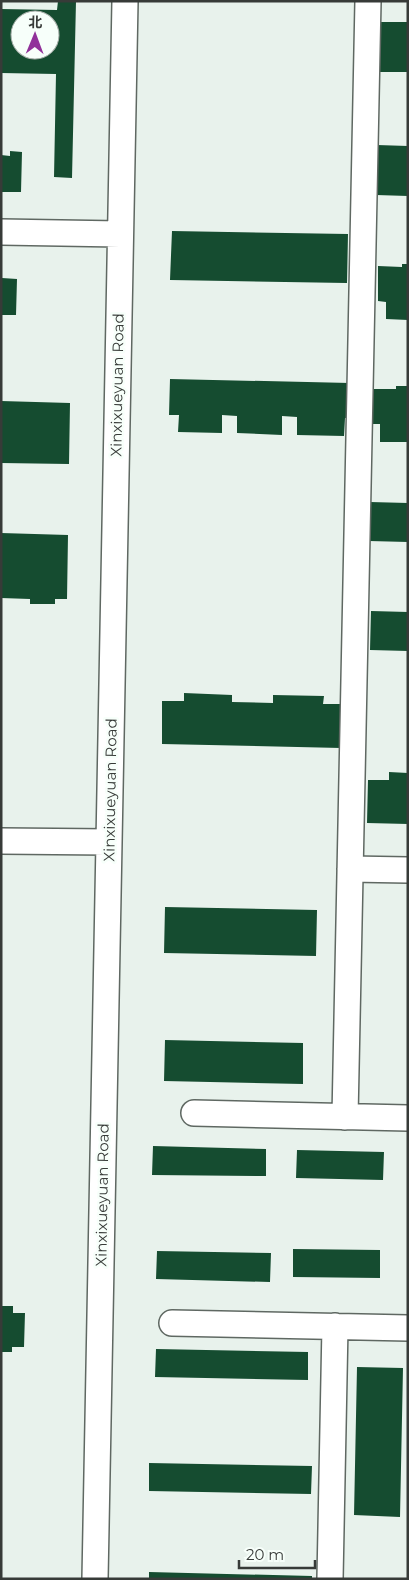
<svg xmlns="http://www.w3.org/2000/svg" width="409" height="1580" font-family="Montserrat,'Noto Sans SC',sans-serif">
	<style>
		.building { fill: #154c30; fill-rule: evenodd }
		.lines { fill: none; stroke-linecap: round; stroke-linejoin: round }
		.minor-casing { stroke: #5f6862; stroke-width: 28 }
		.minor { stroke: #fff; stroke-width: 25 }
		.labels { text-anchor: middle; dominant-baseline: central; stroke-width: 5; stroke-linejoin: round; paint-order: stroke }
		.street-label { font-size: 15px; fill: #373b38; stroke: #f7fffa }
	</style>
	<rect width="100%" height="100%" fill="#e8f2ec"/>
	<path class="building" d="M58,1H76L72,178L54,177L56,74L1,73V9L57,10ZM20,20H50V50H20Z
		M379,22H408V72H378Z
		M377,145L408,146V196L376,195Z
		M10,151L22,152L21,192H1V155L10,156Z
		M172,231L348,234L347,283L170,280Z
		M402,264H408V320L386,319V302L378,301V266L402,267Z
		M2,278L17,279L16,315H1Z
		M170,379L350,383L349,418H345L344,436L297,435V417L282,416V435L237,433V416L222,415V433L178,432L179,415H169Z
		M396,386H408V442H380V424H372V389H396Z
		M1,401L70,403L69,464L1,463Z
		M370,502L408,503V542L369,541Z
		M1,533L68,535L67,599H55V604H30V599L1,598Z
		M371,611L408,612V651L370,650Z
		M184,693L232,695V702L273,703V695L324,696L323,704H342L341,748L162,744V701H184Z
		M389,772L408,773V824L367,823L368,780H389Z
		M165,907L317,910L316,956L164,953Z
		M165,1040L303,1043V1084L164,1081Z
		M153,1146L266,1149V1176L152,1175Z
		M297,1150L384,1152L383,1180L296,1178Z
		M293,1249L380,1250V1278L293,1277Z
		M157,1251L271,1253L270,1282L156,1279Z
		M1,1306H13V1313H25L24,1347H12V1352H1Z
		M156,1349L308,1352V1380L155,1377Z
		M357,1367L403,1368L400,1517L354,1515Z
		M149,1463L312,1466L311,1494L149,1491Z
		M149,1572L312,1576V1579H149Z"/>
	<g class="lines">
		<g class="minor-casing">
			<path id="minor" d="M1,232L120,234
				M1,841L109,842
				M350,869L408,870
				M194,1113L408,1118
				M345,1117L368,1
				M172,1323L408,1328
				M95,1579L125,1
				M330,1579L335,1326"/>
		</g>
		<use href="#minor" class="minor"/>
	</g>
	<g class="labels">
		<g class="street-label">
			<text transform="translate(117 385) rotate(-89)">Xinxixueyuan Road</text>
			<text transform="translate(110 790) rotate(-89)">Xinxixueyuan Road</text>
			<text transform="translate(102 1195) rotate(-89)">Xinxixueyuan Road</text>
		</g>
	</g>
	<rect width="409" height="1580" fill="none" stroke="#373b38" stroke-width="5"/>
	<g transform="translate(35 35) rotate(1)"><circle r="24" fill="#f7fffa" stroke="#aab1ac"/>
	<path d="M0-4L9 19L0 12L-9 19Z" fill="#91319a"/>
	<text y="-8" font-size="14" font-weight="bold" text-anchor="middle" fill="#373b38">北</text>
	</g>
	<path d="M239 1560v8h76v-8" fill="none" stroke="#373b38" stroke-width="2.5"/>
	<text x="246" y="1560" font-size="15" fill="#373b38" stroke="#f7fffa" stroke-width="4" paint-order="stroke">20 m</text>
</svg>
